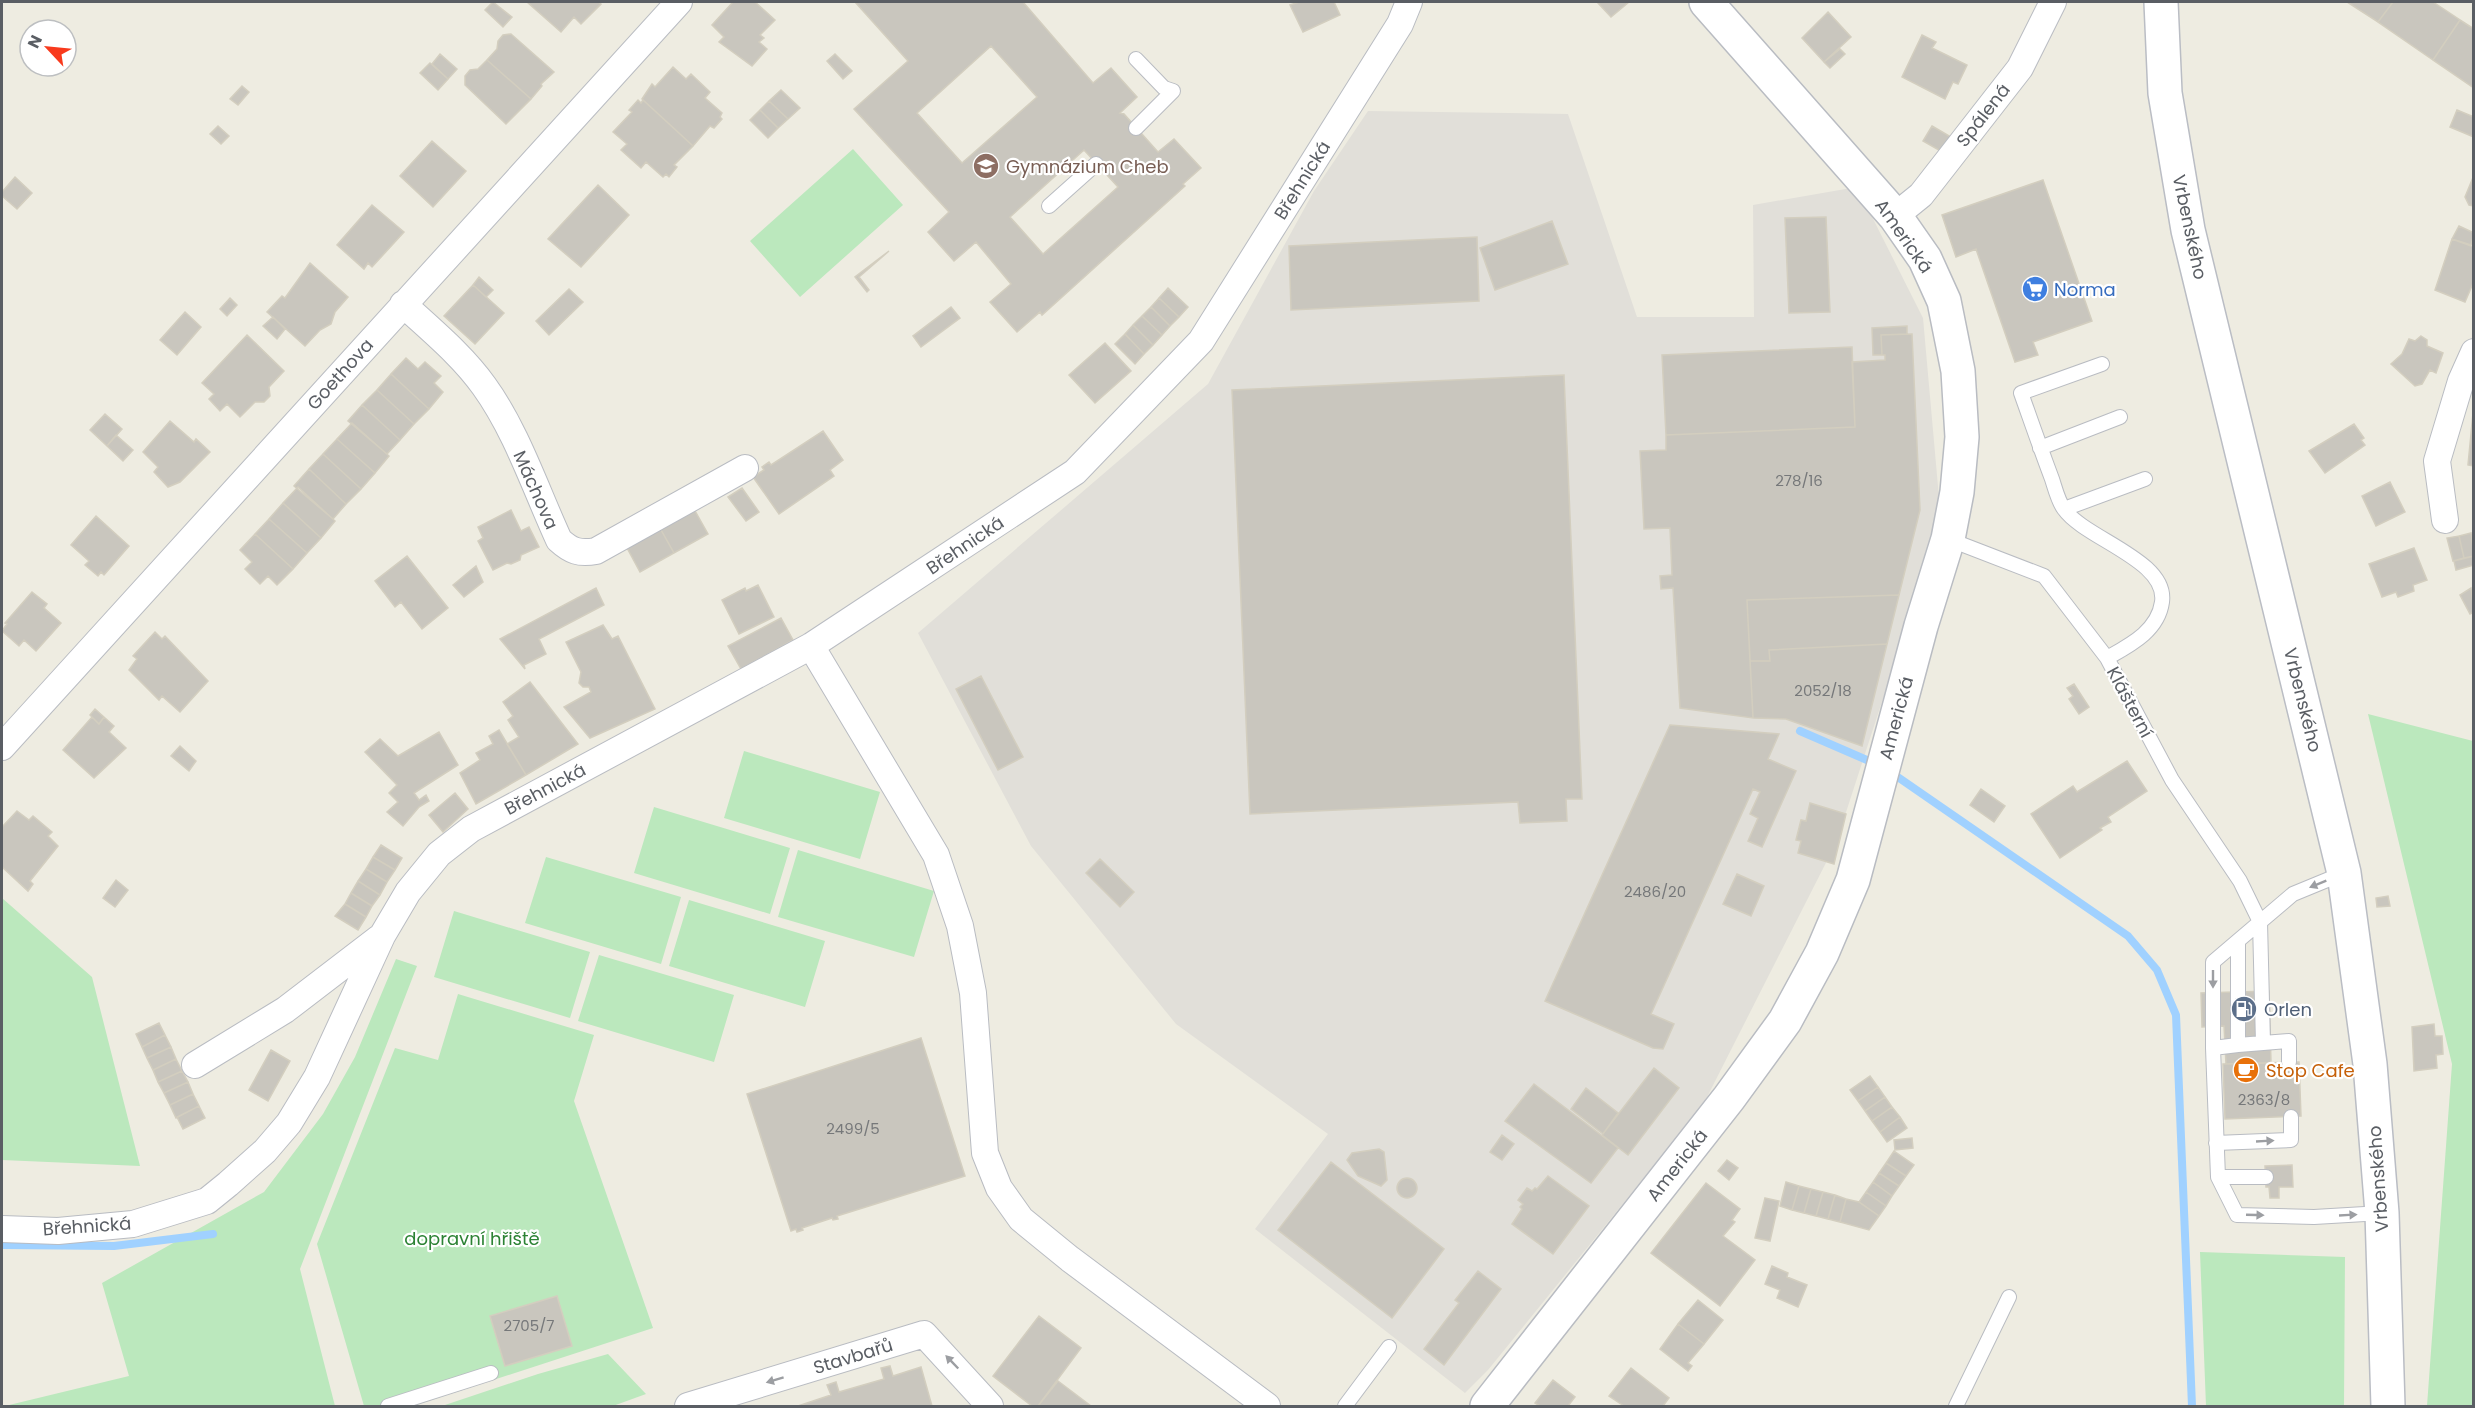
<svg xmlns="http://www.w3.org/2000/svg" width="2475" height="1408" font-family="Poppins,sans-serif">
	<style>
		.industrial { fill: #e1dfd9 }
		.green { fill: #bbe8bd }
		.lines { fill: none; stroke-linecap: round; stroke-linejoin: round }
		.stream { stroke: #a0d1ff; stroke-width: 8 }
		.building { fill: #c9c6be; stroke: #d3cebf; stroke-width: 1.5; fill-rule: evenodd }
		.service-casing { stroke: #b9bcc2; stroke-width: 16 }
		.minor-casing { stroke: #b9bcc2; stroke-width: 28 }
		.tertiary-casing { stroke: #b9bcc2; stroke-width: 36 }
		.secondary-casing { stroke: #babdc4; stroke-width: 36 }
		.service { stroke: #fff; stroke-width: 14 }
		.minor { stroke: #fff; stroke-width: 26 }
		.tertiary { stroke: #fff; stroke-width: 33 }
		.secondary { stroke: #fff; stroke-width: 33 }
		.oneway { fill: #9c9ea2 }
		.labels { text-anchor: middle; dominant-baseline: central; stroke-width: 4.5; stroke-linejoin: round; paint-order: stroke }
		.number-label { font-size: 15px; fill: #76787a }
		.street-label { font-size: 18px; fill: #5a5e64; stroke: #fff }
		.education-label { font-size: 18px; fill: #785e54; stroke: #fff; text-anchor: start }
		.shop-label { font-size: 18px; fill: #366cbe; stroke: #fff; text-anchor: start }
		.service-label { font-size: 18px; fill: #4e5e75; stroke: #fff; text-anchor: start }
		.food-label { font-size: 18px; fill: #c56008; stroke: #fff; text-anchor: start }
		.park-label { font-size: 18px; fill: #2c8234; stroke: #fff }
	</style>
	<rect width="100%" height="100%" fill="#eeece1"/>
	<path class="industrial" d="M1368,111L1568,114L1637,317H1754L1753,205L1857,187L1923,318L1941,520L1836,843L1703,1105L1488,1370L1465,1393L1255,1229L1328,1134L1176,1024L1031,846L918,633L1208,384L1314,191Z"/>
	<path class="green" d="M853,149L903,205L800,297L750,241Z
		M2368,714L2473,741V1406H2427L2452,1064Z
		M744,751L880,792L860,859L724,818Z
		M654,807L790,848L770,914L634,873Z
		M798,850L934,891L914,957L778,917Z
		M546,857L681,897L661,964L525,923Z
		M2,898L92,977L140,1166L2,1160Z
		M689,900L825,941L805,1007L669,966Z
		M454,911L590,952L570,1018L434,977Z
		M599,955L734,995L714,1062L578,1021Z
		M396,959L417,966L300,1269L335,1406H5L129,1376L102,1283L264,1192L323,1114L355,1057Z
		M458,994L594,1035L574,1101L653,1328L413,1406H364L317,1244L395,1048L438,1060Z
		M2200,1252L2345,1257L2344,1406H2206Z
		M608,1354L646,1394L613,1406H442L538,1374Z"/>
	<g class="lines">
		<path class="stream" d="M1800,731L1876,764
			M1889,771L2128,936L2157,970L2176,1015L2192,1406
			M2,1245L114,1246L213,1234"/>
	</g>
	<path class="building" d="M493,2L512,17L503,27L485,10Z
		M527,2H598L601,4L581,24L574,17L561,32Z
		M733,2H755L775,20L760,35L764,38L759,42L767,49L752,66L719,42L724,37L712,25Z
		M855,2H1023L1093,83L1111,68L1137,97L1120,113L1124,114L1158,152L1174,139L1201,168L1183,184L1185,186L1042,315L1040,312L1017,332L990,302L1011,284L976,242L954,261L928,232L949,212L854,109L908,61ZM991,46L1037,97L962,163L917,113ZM1084,150L1118,187L1043,254L1010,217Z
		M1299,2H1334L1340,15L1303,32L1290,5Z
		M1597,2H1629L1611,17Z
		M2347,2H2393L2378,22Z
		M2393,2H2433L2460,20L2433,60L2378,22Z
		M1828,12L1851,37L1824,62L1802,38Z
		M2460,20L2474,29V88L2433,60Z
		M511,34L554,72L541,84L542,86L531,99L487,60L497,49L498,41L503,35Z
		M1922,35L1936,42L1932,48L1967,65L1958,84L1953,82L1945,99L1902,77Z
		M1840,49L1845,54L1830,68L1824,62Z
		M440,54L457,69L448,79L432,64Z
		M835,54L852,71L843,79L827,61Z
		M487,60L531,99L506,124L465,85V76L470,70L478,69Z
		M430,63L448,79L438,90L420,73Z
		M673,67L686,79L691,74L710,92L705,98L722,113L720,117L722,119L714,128L710,126L693,146L642,99L652,84L655,87Z
		M242,86L249,92L238,105L230,99Z
		M781,90L800,108L788,119L769,101Z
		M638,100L641,103L643,100L693,146L674,165L677,167L669,177L666,174L663,177L646,162L641,168L621,150L627,144L613,132L632,112L629,110Z
		M769,101L788,119L778,128L760,110Z
		M760,110L778,128L768,138L750,120Z
		M2457,110L2474,117V137L2450,127Z
		M218,126L229,136L221,144L210,134Z
		M1932,126L1951,137L1944,153L1923,141Z
		M432,141L466,171L433,207L400,176Z
		M2474,175V206L2469,205L2465,197Z
		M15,177L32,193L17,209L2,196V192Z
		M2043,180L2092,321L2033,342L2038,355L2015,362L1976,249L1956,257L1942,215Z
		M598,185L629,215L581,267L548,239Z
		M372,205L404,232L372,267L368,263L364,269L337,245Z
		M1826,217L1830,312L1789,313L1785,218Z
		M1552,221L1568,264L1495,290L1480,248Z
		M2459,226L2474,233L2471,245L2452,239Z
		M1477,237L1479,301L1291,310L1289,246Z
		M2452,239L2474,247V281L2465,302L2435,290Z
		M889,251L859,277L869,290L867,292L855,277Z
		M310,263L348,297L335,312L331,324L320,330L305,346L267,312L282,296L285,298Z
		M479,277L493,290L486,297L473,285Z
		M473,285L504,313L475,344L444,316Z
		M1168,288L1188,307L1179,317L1159,298Z
		M569,289L583,302L549,335L536,321Z
		M230,298L237,305L227,316L220,309Z
		M1159,298L1179,317L1170,326L1151,307Z
		M951,307L960,318L921,347L913,336Z
		M1151,307L1170,326L1162,335L1142,316Z
		M185,312L201,327L177,355L160,340Z
		M1142,316L1162,335L1153,345L1133,325Z
		M273,317L285,329L277,339L263,326Z
		M1133,325L1153,345L1144,354L1125,334Z
		M1907,326V334L1881,335L1882,355H1873L1872,328Z
		M1125,334L1144,354L1135,364L1115,344Z
		M1912,334L1920,510L1899,595L1747,600L1753,718L1680,708L1673,588L1661,589L1660,576L1672,575L1670,528L1644,529L1640,451L1666,450V435L1855,427L1852,362L1885,360V355H1882L1881,335Z
		M247,335L284,371L269,387L270,396L264,402H255L240,417L227,404L220,411L209,399L214,394L202,383Z
		M2421,336L2427,340V346L2443,353L2436,373L2430,370L2422,384L2415,386L2391,364L2402,354L2409,339L2415,341Z
		M1105,343L1131,371L1095,403L1069,375Z
		M1852,347L1855,427L1666,435L1662,355Z
		M406,358L418,369L425,362L441,376L434,383L443,392L429,409L391,374Z
		M391,374L429,409L414,424L377,390Z
		M1564,375L1582,799H1566L1567,821L1520,823L1518,802L1250,814L1232,390Z
		M377,390L414,424L400,440L362,405Z
		M362,405L400,440L387,454L348,421Z
		M2473,413H2474V466L2468,465Z
		M105,414L122,429L107,446L90,430Z
		M170,421L194,442L196,439L210,452L180,482L168,487L154,472L158,467L143,452Z
		M352,423L389,456L375,473L337,439Z
		M2354,424L2364,438L2361,440L2365,445L2325,473L2309,451Z
		M823,431L843,460L830,470L834,476L779,514L753,477L764,470L762,467L769,462L771,465Z
		M116,435L133,450L123,461L107,446Z
		M337,439L375,473L361,489L323,454Z
		M323,454L361,489L346,504L309,469Z
		M309,469L346,504L333,519L294,486Z
		M2390,482L2405,512L2376,526L2362,496Z
		M298,487L335,521L321,538L283,503Z
		M742,488L759,512L746,521L728,497Z
		M283,503L321,538L307,553L269,519Z
		M694,509L708,534L674,553L660,528Z
		M511,510L521,531L529,527L539,547L521,555L520,560L511,564L507,563L493,570L478,541L483,538L478,527Z
		M96,516L129,546L104,575L101,572L98,576L85,565L89,561L71,545Z
		M269,519L307,553L293,569L255,534Z
		M660,528L674,553L640,572L626,546Z
		M2471,533L2474,556L2464,558L2459,536Z
		M255,534L293,569L277,585L268,576L260,584L245,569L252,562L240,550Z
		M2459,536L2464,558L2453,561L2447,538Z
		M2414,548L2427,580L2413,585L2414,591L2398,597L2396,592L2382,597L2369,564Z
		M407,556L448,608L422,629L401,602L395,607L375,581Z
		M2474,556V565L2456,570L2454,561Z
		M476,566L483,582L464,597L453,585Z
		M758,585L774,617L739,634L722,600L745,588L746,591Z
		M596,588L604,605L539,639L546,654L524,665L525,669L500,639Z
		M2471,588L2474,612L2470,614L2460,595Z
		M32,592L47,604L44,608L61,623L36,651L24,640L19,646L2,631L7,624L5,623Z
		M1899,595L1887,644L1769,650L1770,661H1750L1747,600Z
		M781,618L793,640L741,669L728,646Z
		M603,625L612,639L618,636L655,709L590,738L564,707L591,692L589,687H583L579,683L581,672L566,642Z
		M155,632L162,639L165,636L208,681L180,712L162,696L159,700L129,670L137,659L133,656Z
		M1887,644L1862,746L1786,719L1753,718L1750,661H1770L1769,650Z
		M981,676L1023,757L998,770L956,689Z
		M530,682L578,744L526,775L507,744L519,737L508,720L513,716L503,702Z
		M2074,684L2089,707L2079,714L2069,699L2073,696L2067,688Z
		M95,709L104,717L99,724L90,715Z
		M92,717L99,724L104,717L114,726L109,732L126,748L94,778L63,750Z
		M1670,725L1779,734L1768,759L1796,771L1762,847L1748,841L1758,818L1750,814L1760,792L1753,789L1651,1014L1674,1024L1663,1049L1653,1048L1545,1001Z
		M499,730L526,775L476,804L460,773L480,760L476,753L493,744L489,736Z
		M439,732L458,765L414,793L419,800L426,795L429,801L419,807L403,826L387,812L398,802L389,793L397,785L365,752L380,739L398,756Z
		M180,746L196,761L189,771L171,756Z
		M2127,761L2147,791L2108,817L2111,822L2100,828L2102,830L2060,858L2031,814L2073,786L2077,792Z
		M1981,789L2005,806L1994,822L1970,805Z
		M455,793L468,809L443,832L429,815Z
		M1810,803L1846,814L1834,864L1798,853L1801,841L1796,840L1801,820L1806,821Z
		M17,811L29,820L33,816L52,832L48,836L58,846L30,881L33,884L28,891L2,867V827Z
		M381,845L402,858L395,870L373,857Z
		M373,857L395,870L387,882L366,869Z
		M1100,859L1134,892L1120,907L1086,873Z
		M366,869L387,882L380,895L358,881Z
		M1737,874L1764,886L1751,916L1723,904Z
		M116,880L128,890L115,907L103,898Z
		M358,881L380,895L372,906L351,893Z
		M351,893L372,906L366,917L345,904Z
		M2388,896L2390,906L2377,907L2376,898Z
		M345,904L366,917L358,930L335,916Z
		M2269,991L2271,1063L2226,1064L2224,1026L2202,1027L2201,993Z
		M159,1023L165,1035L142,1047L136,1034Z
		M2434,1024L2435,1036H2442L2443,1054L2436,1055L2437,1068L2414,1071L2412,1027Z
		M165,1035L171,1047L147,1058L142,1047Z
		M921,1038L965,1176L837,1216L838,1219L833,1220L832,1218L802,1228L803,1230L797,1232L796,1229L791,1231L747,1094Z
		M171,1047L176,1059L153,1070L147,1058Z
		M271,1050L290,1061L268,1101L249,1090Z
		M176,1059L182,1071L158,1082L153,1070Z
		M2299,1062L2301,1116L2225,1119L2223,1064Z
		M1654,1068L1679,1088L1628,1155L1602,1135Z
		M182,1071L188,1082L164,1093L158,1082Z
		M1870,1076L1878,1087L1858,1101L1850,1090Z
		M188,1082L193,1094L170,1105L164,1093Z
		M1534,1084L1618,1148L1591,1183L1505,1121Z
		M1878,1087L1885,1097L1865,1111L1858,1101Z
		M1586,1088L1618,1113L1603,1134L1571,1109Z
		M193,1094L199,1106L176,1118L170,1105Z
		M1885,1097L1892,1107L1872,1121L1865,1111Z
		M199,1106L205,1118L183,1129L177,1117Z
		M1892,1107L1900,1117L1880,1132L1872,1121Z
		M1900,1117L1907,1128L1887,1142L1880,1132Z
		M1502,1135L1514,1144L1502,1160L1490,1152Z
		M1912,1138L1913,1148L1895,1150L1894,1140Z
		M1379,1149L1384,1152L1387,1180L1381,1186L1358,1176L1347,1160L1352,1153Z
		M1894,1151L1914,1165L1906,1176L1886,1163Z
		M1727,1160L1738,1168L1729,1180L1718,1171Z
		M1331,1162L1444,1249L1392,1318L1278,1230Z
		M1886,1163L1906,1176L1899,1186L1879,1173Z
		M2292,1165L2293,1187H2279V1198H2270L2269,1187H2266L2265,1166Z
		M1879,1173L1899,1186L1892,1196L1873,1182Z
		M1548,1176L1589,1206L1553,1254L1512,1224L1522,1209L1520,1207L1523,1204L1518,1200L1527,1188L1532,1191L1535,1188L1537,1189Z
		M1397 1188a10 10 0 1 1 20 0a10 10 0 1 1-20 0Z
		M1786,1182L1799,1186L1792,1210L1780,1206Z
		M1873,1182L1892,1196L1886,1206L1866,1192Z
		M1706,1183L1740,1209L1732,1220L1735,1222L1723,1236L1755,1260L1720,1306L1651,1253Z
		M1799,1186L1811,1189L1804,1213L1792,1210Z
		M1811,1189L1823,1192L1816,1216L1804,1213Z
		M1823,1192L1835,1195L1828,1219L1816,1216Z
		M1866,1192L1886,1206L1879,1216L1859,1202Z
		M1835,1195L1846,1199L1840,1222L1828,1219Z
		M1765,1198L1779,1201L1770,1241L1755,1238Z
		M1846,1199L1859,1202L1879,1216L1869,1230L1840,1222Z
		M1772,1266L1788,1273L1787,1277L1807,1285L1798,1307L1777,1298L1780,1290L1765,1284Z
		M1478,1271L1501,1289L1444,1365L1424,1349L1459,1303L1455,1300Z
		M557,1296L572,1346L505,1366L490,1316Z
		M1698,1300L1723,1320L1704,1344L1678,1324Z
		M1039,1316L1081,1348L1038,1406H1032L993,1376Z
		M1678,1324L1704,1344L1688,1363L1692,1366L1688,1371L1660,1349Z
		M890,1366L893,1376L921,1367L932,1406H798L831,1395L827,1385L836,1382L839,1392L884,1379L881,1368Z
		M1631,1368L1669,1398L1663,1406H1624L1609,1396Z
		M1553,1380L1575,1397L1568,1406H1540L1535,1403Z
		M1058,1381L1091,1406H1038Z"/>
	<g class="lines">
		<g class="service-casing">
			<path id="service" d="M1136,128L1173,91L1164,88L1136,59
				M1049,206L1096,164
				M2102,364L2021,393C2031,421 2041,450 2052,479C2055,488 2058,501 2064,509C2085,539 2168,560 2162,602C2158,631 2130,645 2107,658
				M2040,448L2120,417
				M2064,509L2145,479
				M1948,539L2044,576L2107,658L2172,780L2240,881L2260,922L2263,1043L2238,1045
				M2344,873L2293,894L2213,962V1048L2218,1177L2237,1215L2314,1217L2382,1213
				M2263,1043L2289,1041V1062
				M2213,1048L2238,1045V941
				M2216,1143L2291,1140V1117
				M2218,1177H2266
				M388,1406L491,1373
				M1345,1406L1389,1347
				M1956,1406L2009,1297"/>
		</g>
		<g class="minor-casing">
			<path id="minor" d="M1895,216L1921,195L2020,68L2053,2
				M403,304C431,330 462,355 484,386C516,430 536,490 559,540C571,551 579,554 596,551L745,468
				M2445,520L2437,461L2461,381L2474,352
				M811,646L936,855L960,926L973,993L985,1153L999,1188L1021,1219L1070,1259L1267,1406
				M2,747L679,2
				M195,1065L285,1010L379,938
				M2,1229L58,1231L133,1224L207,1201L228,1184L265,1151L289,1123L317,1077L382,936L408,892L439,854L471,829L811,646L1075,472L1201,341L1400,24L1409,2
				M688,1406L924,1334L990,1406"/>
		</g>
		<g class="tertiary-casing">
			<path id="tertiary" d="M1487,1406L1729,1098L1785,1021L1822,953L1853,880L1921,626L1948,539L1957,492L1962,437L1958,371L1944,301L1925,259L1895,216L1706,2"/>
		</g>
		<g class="secondary-casing">
			<path id="secondary" d="M2161,2L2165,93L2188,230L2344,873L2370,1064L2382,1213L2388,1406"/>
		</g>
		<use href="#service" class="service"/>
		<use href="#minor" class="minor"/>
		<use href="#tertiary" class="tertiary"/>
		<use href="#secondary" class="secondary"/>
	</g>
	<defs><path id="oneway-solid" d="M-6-.8H1V-3.2L6.5 0L1 3.2V.8H-6Z" transform="scale(1.5)"/></defs>
	<g class="oneway">
		<use href="#oneway-solid" transform="translate(2318 884) rotate(158)"/>
		<use href="#oneway-solid" transform="translate(2213 979) rotate(90)"/>
		<use href="#oneway-solid" transform="translate(2265 1141) rotate(-3)"/>
		<use href="#oneway-solid" transform="translate(2255 1215) rotate(2)"/>
		<use href="#oneway-solid" transform="translate(2348 1215) rotate(-3)"/>
		<use href="#oneway-solid" transform="translate(952 1362) rotate(-134)"/>
		<use href="#oneway-solid" transform="translate(775 1380) rotate(163)"/>
	</g>
	<defs>
		<g id="school-disc" transform="scale(1.35)"><circle r="9.5" fill="#8d6e63" stroke="#fff"/><path d="M0-5L7-2L0 1L-7-2ZM-4 1L0 2.5L4 1V4Q0 6-4 4Z" fill="#fff"/></g>
		<g id="supermarket-disc" transform="scale(1.35)"><circle r="9.5" fill="#3f7fe0" stroke="#fff"/><path d="M-6-5.5h2.5l.6 2H6L4.5 2H-2.5L-4.4-4H-6ZM-1.5 3.2a1.3 1.3 0 1 0 .1 0ZM3 3.2a1.3 1.3 0 1 0 .1 0Z" fill="#fff"/></g>
		<g id="fuel-disc" transform="scale(1.35)"><circle r="9.5" fill="#5c6f8a" stroke="#fff"/><path d="M-5.5-6h7V0h2V4h1.3V-2.5L3-4.5l.8-.8L6-3V5H2.5V1h-1V6h-7ZM-4.2-4.7v3.2H.2V-4.7Z" fill="#fff"/></g>
		<g id="cafe-disc" transform="scale(1.35)"><circle r="9.5" fill="#e8710a" stroke="#fff"/><path d="M-5.5-4.5H6V0H3Q3 3.5 0 3.5H-2.5Q-5.5 3.5-5.5 0ZM3-3.2v2h1.7v-2ZM-6 4.5H4V6H-6Z" fill="#fff"/></g>
	</defs>
	<g fill-rule="evenodd">
		<use href="#school-disc" x="986" y="166"/>
		<use href="#supermarket-disc" x="2035" y="289"/>
		<use href="#fuel-disc" x="2244" y="1009"/>
		<use href="#cafe-disc" x="2246" y="1070"/>
	</g>
	<g class="labels">
		<g class="number-label">
			<text x="1799" y="480">278/16</text>
			<text x="1823" y="690">2052/18</text>
			<text x="1655" y="891">2486/20</text>
			<text x="2264" y="1099">2363/8</text>
			<text x="853" y="1128">2499/5</text>
			<text x="529" y="1325">2705/7</text>
		</g>
		<g class="street-label">
			<text transform="translate(1983 115) rotate(-52)">Spálená</text>
			<text transform="translate(1302 180) rotate(-58)">Břehnická</text>
			<text transform="translate(2190 227) rotate(78)">Vrbenského</text>
			<text transform="translate(1904 236) rotate(55)">Americká</text>
			<text transform="translate(340 374) rotate(-48)">Goethova</text>
			<text transform="translate(536 490) rotate(66)">Máchova</text>
			<text transform="translate(965 545) rotate(-34)">Břehnická</text>
			<text transform="translate(2303 700) rotate(76)">Vrbenského</text>
			<text transform="translate(2130 702) rotate(62)">Klášterní</text>
			<text transform="translate(1896 718) rotate(-75)">Americká</text>
			<text transform="translate(545 789) rotate(-28)">Břehnická</text>
			<text transform="translate(1677 1165) rotate(-52)">Americká</text>
			<text transform="translate(2378 1179) rotate(-94)">Vrbenského</text>
			<text transform="translate(87 1226) rotate(-4)">Břehnická</text>
			<text transform="translate(853 1356) rotate(-17)">Stavbařů</text>
		</g>
		<g class="education-label">
			<text x="1006" y="166">Gymnázium Cheb</text>
		</g>
		<g class="shop-label">
			<text x="2054" y="289">Norma</text>
		</g>
		<g class="service-label">
			<text x="2264" y="1009">Orlen</text>
		</g>
		<g class="food-label">
			<text x="2266" y="1070">Stop Cafe</text>
		</g>
		<g class="park-label">
			<text x="472" y="1238">dopravní hřiště</text>
		</g>
	</g>
	<rect width="2475" height="1408" fill="none" stroke="#5a5e64" stroke-width="6"/>
	<g transform="translate(48 48) rotate(296)"><circle r="28" fill="#ffffff" stroke="#bdbfc1" stroke-width="1.5"/>
	<path d="M0-4.5L10 22L0 15L-10 22Z" fill="#f83a1d"/>
	<text y="-9" font-size="16" font-weight="bold" text-anchor="middle" fill="#5a5e64">N</text>
	</g>
</svg>
